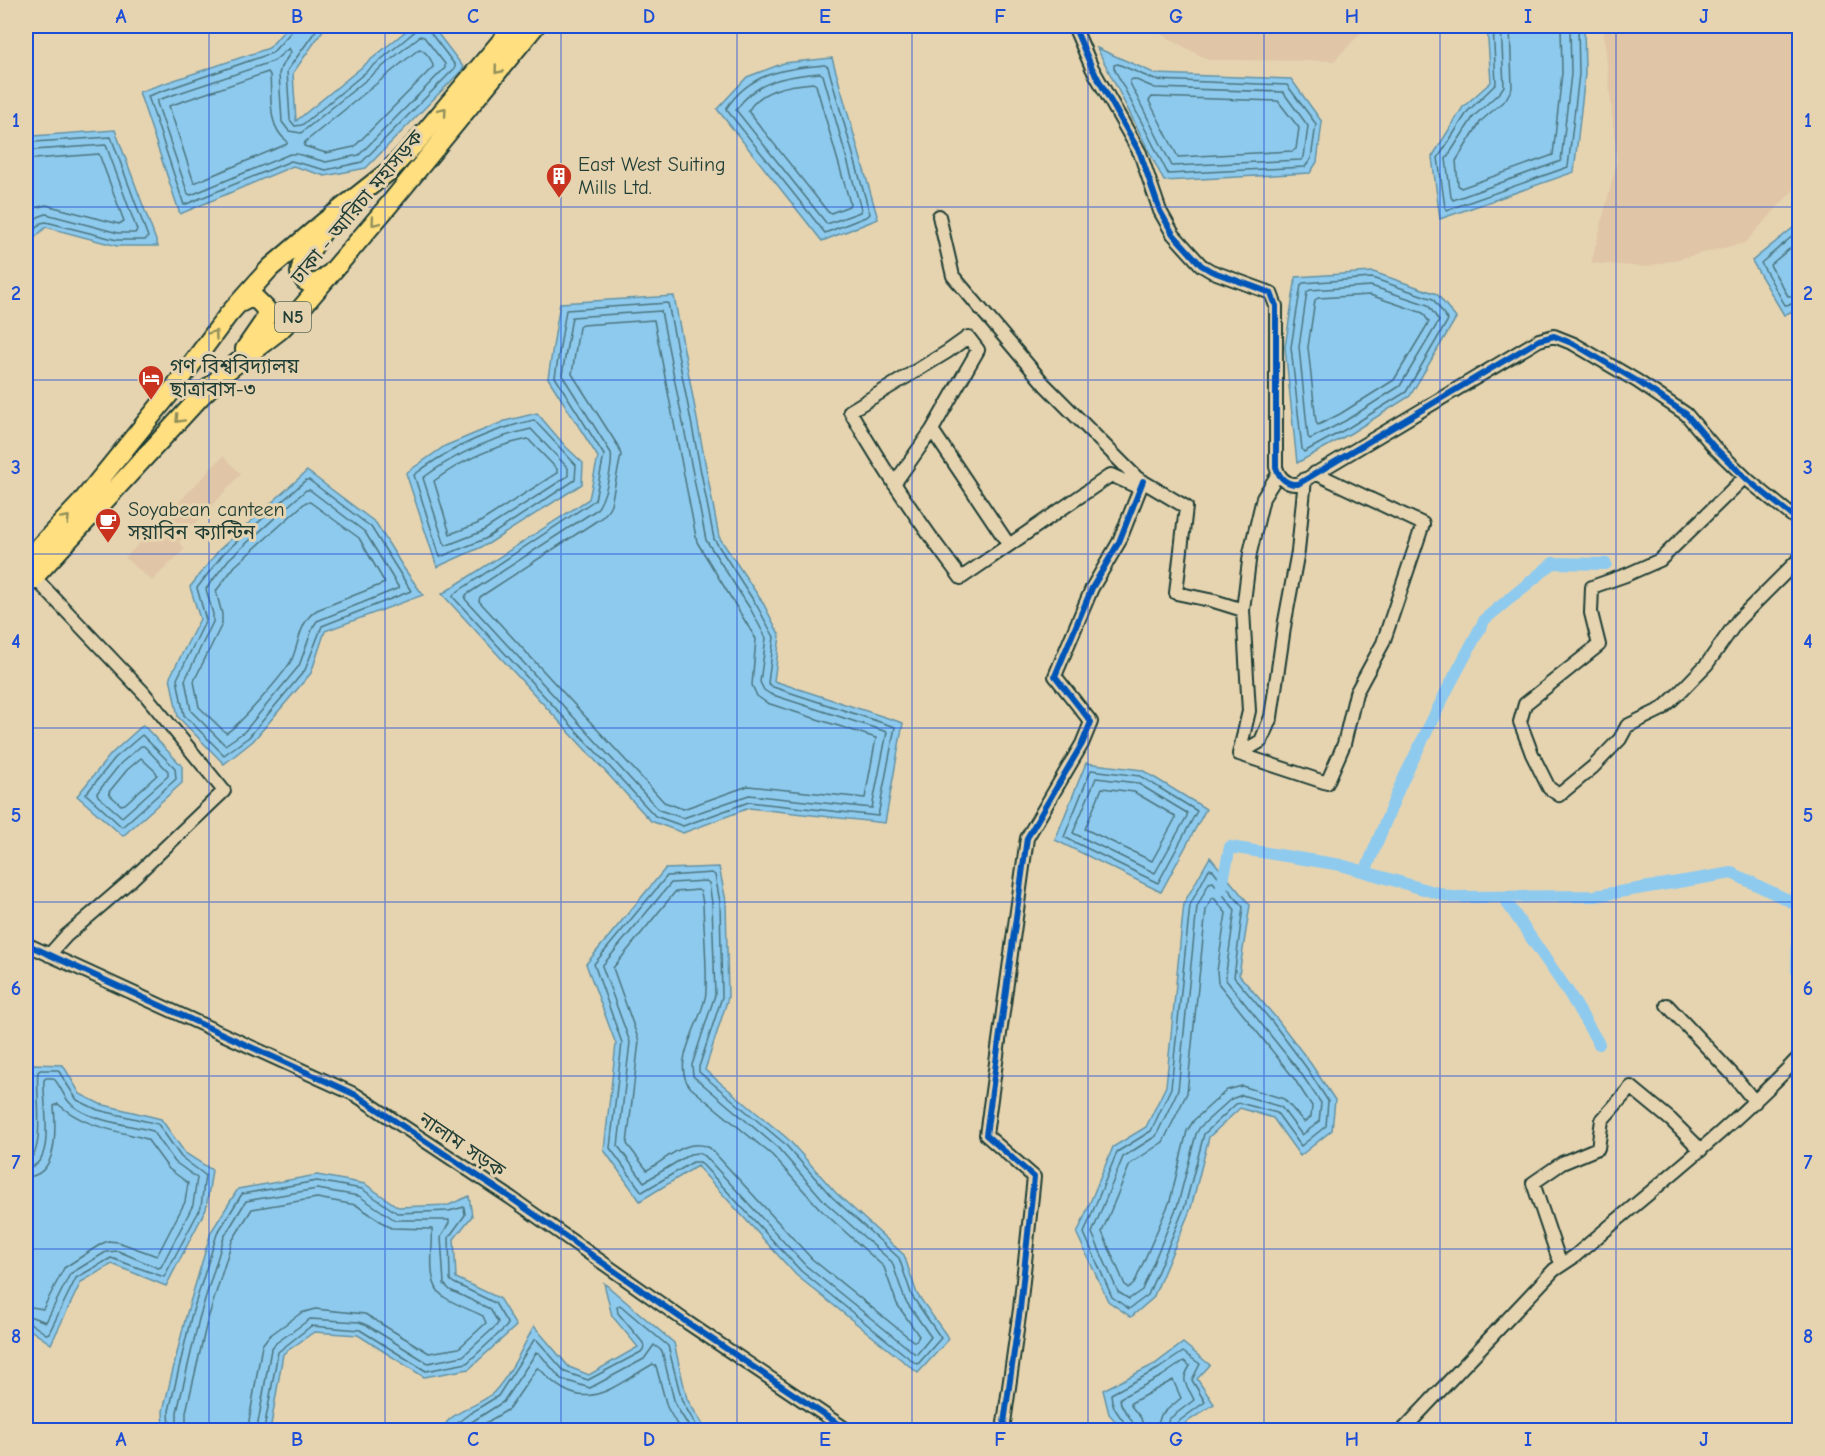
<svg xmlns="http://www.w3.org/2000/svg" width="1825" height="1456" font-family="'Comic Neue','Noto Sans Bengali',sans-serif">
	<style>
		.built { fill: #e0c6a6 }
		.water { fill: #8ecaee; stroke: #6292a4; stroke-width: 1.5 }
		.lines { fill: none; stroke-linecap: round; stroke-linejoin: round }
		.shore { stroke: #4b757e; stroke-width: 1.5 }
		.canal { stroke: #8ecaee; stroke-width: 12 }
		.minor-casing { stroke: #1f3d34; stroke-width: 16 }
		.highway-casing { stroke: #1f3d34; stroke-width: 22 }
		.minor { stroke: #e6d4b1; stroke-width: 12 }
		.highway { stroke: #ffdf80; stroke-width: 18 }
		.cycleway-casing { stroke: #e6d4b1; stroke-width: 10 }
		.cycleway { stroke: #0057b8; stroke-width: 6 }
		.oneway { stroke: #8f8e5a }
		.grid { fill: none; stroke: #1d4ed8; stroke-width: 1.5; stroke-opacity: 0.55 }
		.labels { text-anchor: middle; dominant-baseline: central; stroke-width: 6; stroke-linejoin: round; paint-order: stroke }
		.shield { fill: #e6d4b1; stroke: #5b6a5a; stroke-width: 1.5 }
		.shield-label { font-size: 18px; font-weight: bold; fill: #1f3d34 }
		.poi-label { font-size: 20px; fill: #1f3d34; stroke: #e6d4b1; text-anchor: start }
		.street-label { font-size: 20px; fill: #1f3d34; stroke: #e6d4b1 }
		.neatline { fill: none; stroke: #1d4ed8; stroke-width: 2 }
		.grid-label { font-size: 20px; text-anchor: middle; font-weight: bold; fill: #1d4ed8 }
	</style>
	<rect width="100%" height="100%" fill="#e6d4b1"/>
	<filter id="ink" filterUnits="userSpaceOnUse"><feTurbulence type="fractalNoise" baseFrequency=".0167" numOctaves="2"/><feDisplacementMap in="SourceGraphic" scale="12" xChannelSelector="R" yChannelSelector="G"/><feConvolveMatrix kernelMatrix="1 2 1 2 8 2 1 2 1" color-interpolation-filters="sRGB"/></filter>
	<g filter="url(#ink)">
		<path class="built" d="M1146,26H1368L1334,61L1208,60Z
			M1603,26H1799V184L1745,243L1645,267L1591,263L1617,162Z
			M223,456L241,474L179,542L185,549L152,581L125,558Z"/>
		<path class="water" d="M288,26H326L293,73L296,121L412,26H432L464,68L366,168L325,176L293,166L180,214L139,92L269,48Z
			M1487,26H1584L1585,74L1574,172L1440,219L1432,157L1463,107L1491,82Z
			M1097,48L1156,74L1291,79L1322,122L1317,162L1310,173L1164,181Z
			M832,58L878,219L822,241L717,109L747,77L784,63Z
			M115,130L158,246H117L46,227L26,246V134L33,136Z
			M1794,227H1799V308L1784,315L1752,261Z
			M1373,272L1437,294L1456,318L1410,396L1351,433L1297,463L1285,347L1296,277Z
			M674,296L719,537L763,603L780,636L774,681L903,723L885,823L749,808L683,833L651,821L442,594L589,499L598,457L548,378L560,303Z
			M537,413L566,447L583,463L582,484L488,544L437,567L406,473L445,446L505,421Z
			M307,471L376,523L403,567L423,595L325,631L311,673L253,741L224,764L178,717L170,677L200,619L190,587L219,550Z
			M143,725L182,766V783L123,836L77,796L111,754Z
			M1086,763L1142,770L1206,809L1161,892L1055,840Z
			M1210,857L1250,905L1239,975L1277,1019L1311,1064L1335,1100L1332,1130L1300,1156L1273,1118L1240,1108L1209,1137L1191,1208L1153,1298L1131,1317L1108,1301L1077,1234L1113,1147L1146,1127L1166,1086L1184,903Z
			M719,867L726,901L728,998L705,1070L788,1139L836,1193L904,1255L917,1294L949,1339L918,1373L796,1275L697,1166L640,1201L604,1150L616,1044L586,964L665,869Z
			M33,1064L63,1065L80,1094L100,1104L161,1119L185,1153L212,1170L206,1209L166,1286L112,1264L81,1282L51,1344L26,1327V1164L34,1127L30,1084Z
			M317,1175L365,1184L398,1207L449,1205L469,1196L472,1216L454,1239L456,1278L499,1298L516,1326L469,1369L424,1377L358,1335L314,1332L283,1354L271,1425L273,1430H164L163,1411L186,1316L211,1232L238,1189Z
			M604,1283L674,1343L687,1399L706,1430H442C450,1410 480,1407 494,1392C510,1375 523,1347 534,1326L569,1367L589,1375L638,1347L612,1316Z
			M1183,1343L1210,1365L1197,1379L1214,1404L1175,1430H1123L1109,1414L1103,1390L1155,1364Z"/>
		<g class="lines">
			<path class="shore" d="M292,26L291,32L272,53L148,96L184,205L291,161L326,170L362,162L455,68V65L429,31L428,26
				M319,26L287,71L290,120L295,126L302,125L413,33L415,26
				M1493,26L1496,84L1468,111L1438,158L1445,207L1447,210L1568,167L1579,74L1578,26
				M1501,26L1504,86L1500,92L1474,116L1446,159L1451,197L1453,200L1561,161L1571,74L1570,26
				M1510,26L1512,88L1506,99L1481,121L1456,161L1458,185L1461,188L1553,155L1562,73L1561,26
				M420,36L424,37L445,64V68L359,155L326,162L297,154H290L191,195L188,194L157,103L158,100L274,61L289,48L291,52L281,67L279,74L282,122L289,131L301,133Z
				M419,49C425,50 433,61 433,67L354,147L326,153L304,146L305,142Z
				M1118,64L1155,80L1287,85L1316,124L1311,159L1305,167L1168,174L1114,68V65Z
				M825,65L828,67L870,214L868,216L825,233L726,109C750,72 784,69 825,65Z
				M268,72L270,75C272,97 267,127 287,141V144L194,183L169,106Z
				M820,73L823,75L861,209L860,212L827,224L736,110C756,80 787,76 820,73Z
				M1134,79L1155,88L1283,92L1308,126L1304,157L1301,160L1172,166L1130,83V80Z
				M813,83L816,85L850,203L849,206L831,213L828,212L748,111C761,89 789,85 813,83Z
				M1152,97L1278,101L1299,128L1296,149L1293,151L1178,157L1149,101Z
				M26,140L34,142L111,137L148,237L145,240H117L46,222L41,223L26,238
				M26,148L34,150L106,145L137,230L135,233H118L46,214L38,217L26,228
				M26,158L34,159L99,154L124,221L119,224L46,205L35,208L26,216
				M1800,233L1795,234L1761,263L1785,305L1800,303
				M1800,240L1770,265L1788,296L1800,295
				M1372,278L1433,299L1448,320L1406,392L1348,428L1304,452L1302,449L1291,347L1301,285L1303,283Z
				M1371,286L1428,305L1439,321L1400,386L1345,421L1310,439L1308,437L1299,347L1307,292L1310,290Z
				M1370,295L1423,313L1429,322L1394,380L1340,414L1318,425L1316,422L1308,347L1315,300L1318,298Z
				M668,303L714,539L757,606L774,637L768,683L773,687L895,727L878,816L749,802L683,826L655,816L453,597L454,594L595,500L604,455L555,377L566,310Z
				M661,311L706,540L751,610L766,638L760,682L764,690L770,694L887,732L872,808L749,795L683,818L659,810L465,599L466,595L596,510C605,501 613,465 611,453L562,375L572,317Z
				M654,320L697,542L756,639L752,685L757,696L767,703L876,738L865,798L748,786L683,809L664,802L479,601L480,597L601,518L607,512L611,504L621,455L618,446L572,374L579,327L582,325Z
				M534,420L576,465L575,480L485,539L440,557L414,475C449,448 491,430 534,420Z
				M531,429L568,468V476L481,532L445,546L423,478C455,454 492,438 531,429Z
				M528,439L557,469V473L477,524L450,534L434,481C461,461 495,446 528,439Z
				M306,480H309L371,527L411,591L322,626L305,670L249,737L224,755L184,715L177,679L206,620L197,588L223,554Z
				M306,490H310L365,532L399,588L317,621L313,627L299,666L244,732L225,745L191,711L185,680L213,622V614L206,589L229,559Z
				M306,502H310L359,538L385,583L317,610C300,620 299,643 292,659C286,672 237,728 226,733L199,707L194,681L222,624V614L216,591L235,566Z
				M142,735L175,768L176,779L122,827L86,794L115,758Z
				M141,746H144L168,771V776L122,817L98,796L97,793L121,763Z
				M141,758L156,772L157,775L125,804L121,805L110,795L109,792L127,770Z
				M1091,770L1140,776L1197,811L1158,883L1064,837Z
				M1096,778L1137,783L1187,813V816L1155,873L1073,833Z
				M1102,788L1134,792L1175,816V819L1152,861L1085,829Z
				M1209,869L1213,870L1243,907L1234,977L1273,1023L1306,1067L1328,1101L1326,1126L1301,1146L1277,1113L1240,1103L1236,1104L1204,1134L1185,1206L1165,1254L1148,1295L1129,1309L1112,1297L1084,1233L1117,1152L1151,1131L1171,1088L1190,905Z
				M712,873L715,875L720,902L722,997L699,1067V1072L784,1143L832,1197L899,1258L912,1296L941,1338L918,1364L915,1363L801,1271L700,1162H693L642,1192L610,1148L622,1043L594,964L667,876Z
				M706,881L709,883L712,903L715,995L692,1065L693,1076L778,1148L826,1203L892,1262L905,1300L931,1337L917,1354L914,1353L805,1265L705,1156L698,1153L690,1154L644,1182L618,1146L630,1042L602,966L671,883Z
				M1213,882L1235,910L1226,972V980L1300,1072L1321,1103L1319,1122L1302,1135L1281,1107L1242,1095L1231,1099L1200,1127L1196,1134L1178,1204L1142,1290L1129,1299L1118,1292L1092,1233L1123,1157L1156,1136L1178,1090L1197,907L1209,883Z
				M698,890L701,892L703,904C704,933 707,963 706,992C704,1020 668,1064 691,1088L772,1155L820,1209L884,1267L897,1304L919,1336L916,1341H913L812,1259L710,1148C687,1136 666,1160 647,1170L627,1144L639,1041L613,968L675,892Z
				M1214,898L1226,913L1217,971L1218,983L1293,1077L1312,1106L1311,1117L1304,1122L1284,1099L1242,1086L1227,1090L1194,1120L1187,1131L1170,1201L1134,1284L1128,1288L1125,1285L1102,1232L1130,1164L1163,1142L1187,1093L1206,910L1211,899Z
				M26,1160C47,1158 35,1089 38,1072L40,1070H58L77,1100L98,1110L158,1124L181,1157L205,1175L201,1207L164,1277L111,1258L76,1278L49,1333L46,1334L30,1323L26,1322
				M26,1168C58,1166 42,1101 44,1080L46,1078H53C61,1085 63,1098 72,1105C93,1122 127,1124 153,1131L175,1162L197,1178L193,1205L161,1267L158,1268L118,1251L106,1252L70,1274L46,1322L26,1315
				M26,1177C58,1176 56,1130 54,1106L58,1104C84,1127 114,1130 147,1139L169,1169L188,1183L185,1202L157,1256L118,1242L108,1241L101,1244L64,1268L43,1309L26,1306
				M170,1430L169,1411L191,1317L217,1234L242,1194L317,1181L362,1189L397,1213L449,1211L464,1207L465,1215L449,1237L450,1280L454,1283L495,1303L507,1323V1326L467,1363L426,1371L360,1330L311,1326L278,1352L265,1424L267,1430
				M177,1430V1412L199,1319L224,1237L246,1201L317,1189L359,1196L395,1220H449V1223L441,1237L444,1284L450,1290L490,1309L498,1322L497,1325L463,1356L428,1363L365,1324L359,1322L310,1319L276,1343L271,1349L258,1423L259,1430
				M186,1430V1412L207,1322L232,1241L252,1209L317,1198L356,1205L391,1228L432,1229C434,1248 425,1284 444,1297C456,1305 471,1310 483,1316L486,1323L459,1348L429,1353L365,1314L315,1309L301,1313L269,1336L262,1345L249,1421V1430
				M448,1430L469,1414L498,1396L534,1340H537L565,1372L588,1380L641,1352L644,1348L643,1343L618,1313L617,1307L620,1305L668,1346L682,1401L699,1430
				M459,1430L503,1402L536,1353H539L561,1379L590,1388L644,1359L654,1345L662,1351L675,1404L691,1430
				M474,1430L509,1409L537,1368L540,1369C583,1418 609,1389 653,1364L656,1366L667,1407L680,1430
				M1127,1430C1125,1417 1112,1414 1111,1394L1158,1369L1183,1352L1200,1364L1192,1380L1205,1402L1175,1424L1173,1430
				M1135,1430C1134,1417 1120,1411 1120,1398L1162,1376L1184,1361L1190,1366C1179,1383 1188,1385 1194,1400L1169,1419L1165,1430
				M1144,1430L1141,1418L1131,1406V1403L1173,1380L1181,1398L1161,1415L1156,1430"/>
			<path class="canal" d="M1365,872L1400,786L1447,690L1485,619L1553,563L1606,564
				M1221,890L1230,847L1341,865L1451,897L1595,896L1732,873L1798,905L1797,971
				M1503,897L1569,993L1599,1044"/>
			<g class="minor-casing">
				<path id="minor" d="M1074,26L1092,68L1140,153L1160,211L1173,234L1201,265L1211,271L1271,293L1276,306V467C1279,478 1287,485 1298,484L1539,340L1554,336L1574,344L1637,381L1686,414L1714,447L1749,481L1800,522
					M939,216L953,276L1045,385L1137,478
					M932,430L1009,545
					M1745,477L1660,560L1626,575L1592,587L1591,613L1599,645L1525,704L1520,722L1532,754L1549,788L1559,795L1593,767L1620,739L1627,726L1662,709L1680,692L1707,664L1738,620L1800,558
					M1305,479L1298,551L1285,621L1271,717L1261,741L1239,754L1327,783L1344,744L1356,693L1383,643L1423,524L1315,473
					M894,484L932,430L978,350L968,337L947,352L850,411C884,471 920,524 961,578L1111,475L1133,485L1137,478L1186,507L1176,593L1214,601L1243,610
					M34,577L143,692L224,791L131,880L66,936L49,955
					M1239,754L1249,711L1243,610L1250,553L1263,498L1278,474
					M26,944L356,1095L511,1198L688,1323L847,1430
					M1667,1005L1733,1075L1755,1102
					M1562,1264L1557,1254L1533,1183L1562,1163L1598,1148L1602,1120L1631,1087L1671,1120L1701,1150
					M1003,1430L1020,1309L1034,1177L986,1135L1027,838L1082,744L1091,722L1055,676L1092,588L1119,542L1143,481
					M1403,1430L1554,1270L1575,1256C1651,1190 1731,1129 1800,1056"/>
			</g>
			<g class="highway-casing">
				<path id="highway" d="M323,231L302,264L300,273L305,281L311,284L319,282L328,275
					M238,304L248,299H256L266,309L265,320L245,349
					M26,561L80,504L174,388L228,315L270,268L323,223L389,171L415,144L514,26
					M26,586L202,395L228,370L280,330L298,312L388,206L535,26"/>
			</g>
			<use href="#minor" class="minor"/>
			<use href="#highway" class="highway"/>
			<g class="cycleway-casing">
				<path id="cycleway" d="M1074,26L1092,68L1140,153L1160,211L1173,234L1201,265L1211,271L1271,293L1276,306V467C1279,478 1287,485 1298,484L1539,340L1554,336L1574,344L1637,381L1686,414L1714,447L1749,481L1800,522
					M26,944L356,1095L511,1198L688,1323L847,1430
					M1003,1430L1020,1309L1034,1177L986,1135L1027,838L1082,744L1091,722L1055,676L1092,588L1119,542L1143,481"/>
			</g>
			<use href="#cycleway" class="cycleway"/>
		</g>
		<defs><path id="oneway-chevron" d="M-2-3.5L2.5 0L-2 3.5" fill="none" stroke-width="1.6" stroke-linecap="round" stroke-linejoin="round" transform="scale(1.5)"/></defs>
		<g class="oneway">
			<use href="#oneway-chevron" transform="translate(498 70) rotate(129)"/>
			<use href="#oneway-chevron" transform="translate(443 111) rotate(-50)"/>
			<use href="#oneway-chevron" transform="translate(375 222) rotate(130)"/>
			<use href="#oneway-chevron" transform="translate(214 334) rotate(-54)"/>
			<use href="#oneway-chevron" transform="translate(179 419) rotate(133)"/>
			<use href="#oneway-chevron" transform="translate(66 519) rotate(-47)"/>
		</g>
	</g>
	<path class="grid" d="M209,26V1430M385,26V1430M561,26V1430M737,26V1430M912,26V1430M1088,26V1430M1264,26V1430M1440,26V1430M1616,26V1430M26,207H1800M26,380H1800M26,554H1800M26,728H1800M26,902H1800M26,1076H1800M26,1249H1800"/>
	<defs>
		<g id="building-pin" transform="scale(1.35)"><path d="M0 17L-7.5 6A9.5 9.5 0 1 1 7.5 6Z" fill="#c8321e" stroke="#e6d4b1"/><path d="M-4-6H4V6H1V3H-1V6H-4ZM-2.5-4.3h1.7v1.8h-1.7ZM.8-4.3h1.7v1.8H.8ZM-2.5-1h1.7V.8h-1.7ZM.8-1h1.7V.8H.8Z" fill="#fff"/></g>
		<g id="hotel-pin" transform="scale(1.35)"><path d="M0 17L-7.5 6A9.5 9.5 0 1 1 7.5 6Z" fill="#c8321e" stroke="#e6d4b1"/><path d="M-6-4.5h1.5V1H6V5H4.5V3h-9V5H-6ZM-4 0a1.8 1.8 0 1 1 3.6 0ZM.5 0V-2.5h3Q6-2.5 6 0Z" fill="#fff"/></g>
		<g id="cafe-pin" transform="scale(1.35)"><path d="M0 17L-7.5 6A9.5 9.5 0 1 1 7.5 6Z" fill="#c8321e" stroke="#e6d4b1"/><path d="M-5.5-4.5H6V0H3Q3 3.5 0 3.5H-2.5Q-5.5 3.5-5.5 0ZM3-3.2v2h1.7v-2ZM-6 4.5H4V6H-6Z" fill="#fff"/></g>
	</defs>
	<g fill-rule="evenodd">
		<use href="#building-pin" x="559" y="176"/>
		<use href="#hotel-pin" x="151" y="378"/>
		<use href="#cafe-pin" x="108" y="521"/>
	</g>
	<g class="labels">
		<rect class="shield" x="275" y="302" width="36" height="30" rx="4.5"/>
		<g class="shield-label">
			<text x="293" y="317">N5</text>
		</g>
		<g class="poi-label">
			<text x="578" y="164">East West Suiting<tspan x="578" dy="23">Mills Ltd.</tspan></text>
			<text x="170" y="366">গণ বিশ্ববিদ্যালয়<tspan x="170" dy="23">ছাত্রাবাস-৩</tspan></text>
			<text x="128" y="509">Soyabean canteen<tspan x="128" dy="23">সয়াবিন ক্যান্টিন</tspan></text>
		</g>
		<g class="street-label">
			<text transform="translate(357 207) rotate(-50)">ঢাকা - আরিচা মহাসড়ক</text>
			<text transform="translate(462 1145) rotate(34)">নালাম সড়ক</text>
		</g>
	</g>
	<rect width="1825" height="1456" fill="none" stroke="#e6d4b1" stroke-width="66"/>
	<rect x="33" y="33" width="1759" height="1390" class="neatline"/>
	<g class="grid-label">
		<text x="121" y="23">A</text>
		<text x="297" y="23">B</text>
		<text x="473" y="23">C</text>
		<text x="649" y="23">D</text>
		<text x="825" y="23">E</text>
		<text x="1000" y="23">F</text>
		<text x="1176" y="23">G</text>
		<text x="1352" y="23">H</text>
		<text x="1528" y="23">I</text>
		<text x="1704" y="23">J</text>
		<text x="16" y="127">1</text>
		<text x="1808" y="127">1</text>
		<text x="16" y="300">2</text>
		<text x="1808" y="300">2</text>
		<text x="16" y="474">3</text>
		<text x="1808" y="474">3</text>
		<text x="16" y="648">4</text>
		<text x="1808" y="648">4</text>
		<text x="16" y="822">5</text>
		<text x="1808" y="822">5</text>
		<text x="16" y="995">6</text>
		<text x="1808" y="995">6</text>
		<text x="16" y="1169">7</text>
		<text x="1808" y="1169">7</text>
		<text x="16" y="1343">8</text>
		<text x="1808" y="1343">8</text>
		<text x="121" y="1446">A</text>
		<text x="297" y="1446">B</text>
		<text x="473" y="1446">C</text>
		<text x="649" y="1446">D</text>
		<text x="825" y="1446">E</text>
		<text x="1000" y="1446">F</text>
		<text x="1176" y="1446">G</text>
		<text x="1352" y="1446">H</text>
		<text x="1528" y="1446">I</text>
		<text x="1704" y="1446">J</text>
	</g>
</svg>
